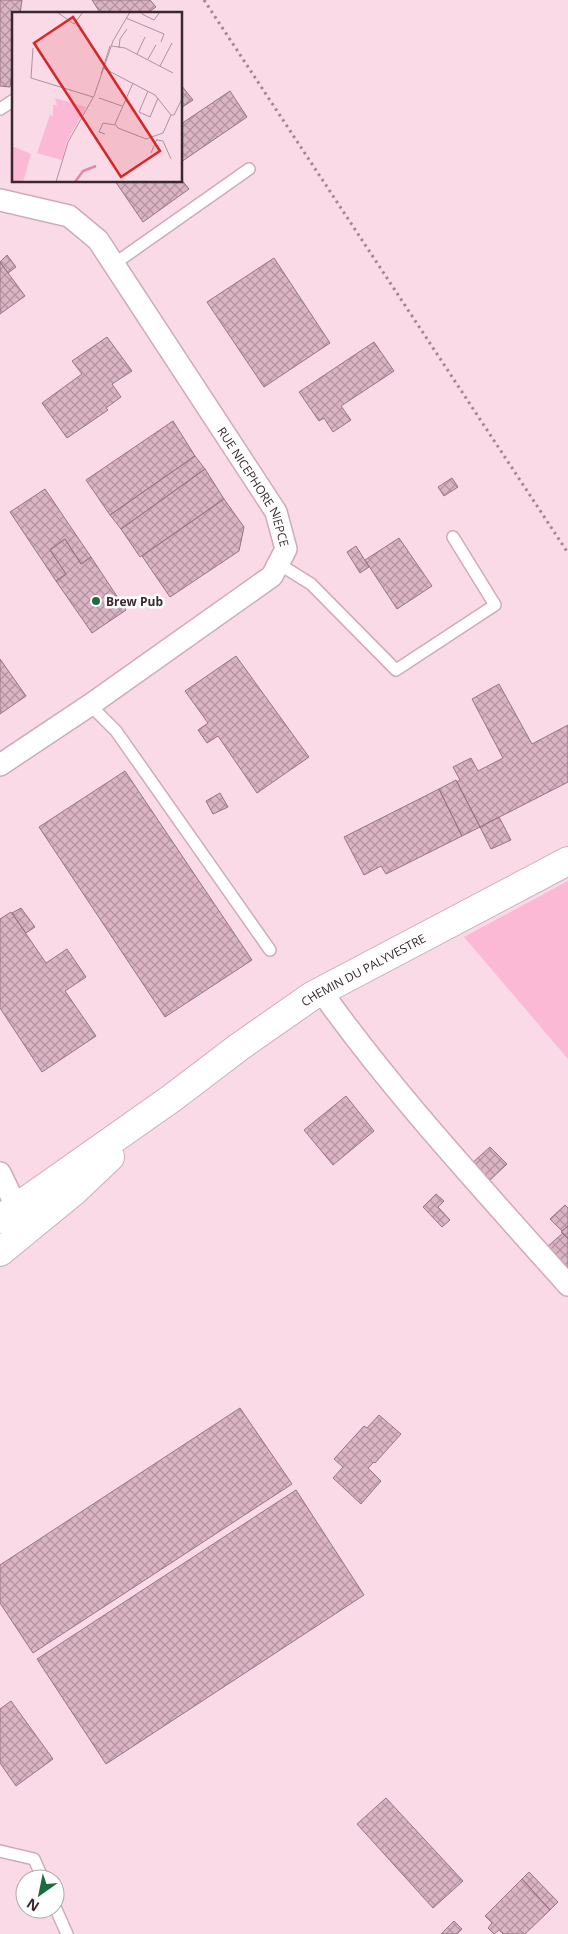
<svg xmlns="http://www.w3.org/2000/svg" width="568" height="1934" font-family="'Open Sans',sans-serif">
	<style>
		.green { fill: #fcb9d5 }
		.building { fill: url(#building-cross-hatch); stroke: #997584 }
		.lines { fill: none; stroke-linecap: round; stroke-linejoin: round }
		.lane-casing { stroke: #d1aaba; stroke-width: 14 }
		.street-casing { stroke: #d1aaba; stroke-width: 24 }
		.secondary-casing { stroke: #d1aaba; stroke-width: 30 }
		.path { stroke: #9f8791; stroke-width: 3; stroke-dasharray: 2.5 4; stroke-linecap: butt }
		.lane { stroke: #fff; stroke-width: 11 }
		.street { stroke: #fff; stroke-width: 21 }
		.secondary { stroke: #fff; stroke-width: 28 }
		.poi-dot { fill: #1c6d3e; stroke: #fff; stroke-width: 2 }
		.labels { text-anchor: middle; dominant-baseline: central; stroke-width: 5; stroke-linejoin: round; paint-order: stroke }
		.street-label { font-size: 12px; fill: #382930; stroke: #fff }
		.poi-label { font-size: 12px; font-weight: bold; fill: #382930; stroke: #fff; text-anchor: start }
		.inset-river { fill: none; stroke: #e385b0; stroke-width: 2.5 }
		.inset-road { fill: none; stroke: #ac939e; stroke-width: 1 }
		.view { fill: #d62828; fill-opacity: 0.15; stroke: #d62828; stroke-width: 2.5 }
		.inset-edge { fill: none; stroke: #382930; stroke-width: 2.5 }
	</style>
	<defs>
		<pattern id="building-cross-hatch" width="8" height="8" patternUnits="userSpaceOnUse" patternTransform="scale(1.25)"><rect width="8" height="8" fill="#dbb4c4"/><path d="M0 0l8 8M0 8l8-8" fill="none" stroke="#b392a0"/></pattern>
	</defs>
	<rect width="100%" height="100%" fill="#fadae7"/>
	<path class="green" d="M568,881V1059L464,937Z"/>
	<path class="building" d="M0,0H22L20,14H14V59L10,87L0,86Z
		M92,0H150L156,7L146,14H101Z
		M181,85L193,100L181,108Z
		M230,91L247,117L181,162V124Z
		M181,179L189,189L143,222L115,181H181Z
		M7,255L16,267L8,273L0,262Z
		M274,258L330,343L264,387L207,302Z
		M0,262L25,296L0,314Z
		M107,337L132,371L112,384L121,397L106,408L108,410L67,438L42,403L82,374L72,361Z
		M374,342L394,371L341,406L351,420L333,432L324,418L319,421L299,392Z
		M173,421L195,456L110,515L86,480Z
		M195,456L205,469L121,529L110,515Z
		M205,469L224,499L140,557L121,529Z
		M452,478L458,487L444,496L438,487Z
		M45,489L91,557L81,564L65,539L50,550L66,574L56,581L10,512Z
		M224,499L244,527L239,551L170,597L142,556Z
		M399,538L432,586L397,609L365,560Z
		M65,539L81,564L91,557L126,610L92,633L56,581L66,574L50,550Z
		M356,546L369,567L360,573L347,552Z
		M236,656L309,757L257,793L218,736L207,743L198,730L208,723L185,691Z
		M0,659L26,696L0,714Z
		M499,684L532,744L568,725V782L480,827L457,782L460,780L453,767L471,758L478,771L503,758L472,699Z
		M125,771L252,960L165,1017L39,827Z
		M456,780L480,827L462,836L439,789Z
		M439,789L462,836L386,874L381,866L364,875L344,837Z
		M220,793L228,807L213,814L206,801Z
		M499,817L511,840L491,849L480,827Z
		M21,908L35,927L26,933L12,913Z
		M11,912L46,963L67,949L86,977L65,991L96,1036L42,1072L0,1008V919Z
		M346,1096L374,1131L333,1165L304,1130Z
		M490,1147L507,1164L488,1182L472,1163Z
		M436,1194L444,1201L438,1207L450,1220L442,1227L423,1207Z
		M565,1205L568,1208V1226L562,1231L550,1219Z
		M568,1226V1239L561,1232Z
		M563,1233L568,1239V1270L547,1247Z
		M240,1408L292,1484L33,1653L0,1603V1565Z
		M379,1415L401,1434L375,1463L374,1462L368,1468L381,1481L361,1504L333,1478L343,1467L334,1459L364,1426L367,1428Z
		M296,1490L364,1595L106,1764L37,1659Z
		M11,1701L53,1759L16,1786L0,1763V1709Z
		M386,1798L463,1881L433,1908L357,1824Z
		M529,1872L558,1902L550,1910L522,1879Z
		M522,1879L550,1910L525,1934H503L499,1930L494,1934L488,1928L492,1923L485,1916Z
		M454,1921L462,1929L457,1934H441Z"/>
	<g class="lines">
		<g class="lane-casing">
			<path id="lane" d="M0,109L14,100
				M114,264L249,169
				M279,564L311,584L396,670L495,605L453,537
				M90,705L116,731L270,950
				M0,1851L34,1859L43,1879
				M55,1907L67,1934"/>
		</g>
		<g class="street-casing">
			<g id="street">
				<path id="s1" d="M0,200L69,216L98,240L276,512L286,549L272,576L90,705L0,765"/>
				<path d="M321,991C395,1095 483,1189 568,1285"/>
				<path d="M0,1173L16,1206L26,1218"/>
			</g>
		</g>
		<g class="secondary-casing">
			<g id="secondary">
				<path id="s2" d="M0,1219L172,1098L239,1047L312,996L568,861"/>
				<path d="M0,1252L72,1193L110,1157"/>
			</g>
		</g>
		<path class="path" d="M204,0L568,553"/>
		<use href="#lane" class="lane"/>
		<use href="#street" class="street"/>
		<use href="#secondary" class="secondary"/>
	</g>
	<circle class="poi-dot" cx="96" cy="601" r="5"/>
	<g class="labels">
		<g class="street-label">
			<text stroke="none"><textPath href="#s1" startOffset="401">RUE NICEPHORE NIEPCE</textPath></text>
			<text stroke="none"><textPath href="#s2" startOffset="441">CHEMIN DU PALYVESTRE</textPath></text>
		</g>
		<g class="poi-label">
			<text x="106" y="601">Brew Pub</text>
		</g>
	</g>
	<g transform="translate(12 12)">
		<rect width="170" height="170" fill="#fadae7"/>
		<path d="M43,86L74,95L55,129L50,148L25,141L38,103L41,104V93H45ZM0,134L19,142L11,170H0Z" fill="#fcb9d5"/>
		<path class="inset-river" d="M63,170L71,159L84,154"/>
		<path class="inset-road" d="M45,0L62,12L71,0M131,0L130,2L142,8L148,0M114,6L152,22L149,30M101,29L118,0M100,34L113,36L161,61M21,36L19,66L81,85M107,36L108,27L115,17M125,42L133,25M136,47L144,33M148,54L160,31M91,56L143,83L159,103M89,62L98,34M121,71L103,112L106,116L134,127L151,121L159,103M136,79L127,100L138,105L146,86M87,86L110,94M159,103H162L170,87M93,122L87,120L91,111L103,113M145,128L151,129L159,147M139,141L145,127M44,170L56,130L82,84L101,29"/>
		<path class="view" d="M61,5L148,139L109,165L22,31Z"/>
		<rect width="170" height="170" class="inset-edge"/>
	</g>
	<g transform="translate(40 1894) rotate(213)"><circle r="24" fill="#ffffff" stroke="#afa9ac"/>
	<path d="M0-4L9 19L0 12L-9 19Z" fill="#1c6d3e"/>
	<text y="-8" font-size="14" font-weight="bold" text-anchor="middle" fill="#382930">N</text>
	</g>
</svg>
